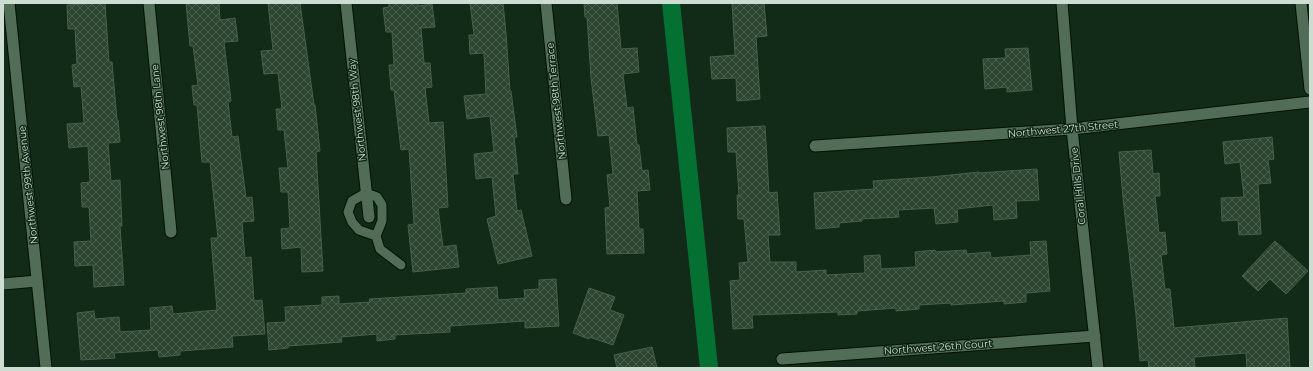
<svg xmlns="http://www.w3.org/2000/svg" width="1313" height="371" font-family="Montserrat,sans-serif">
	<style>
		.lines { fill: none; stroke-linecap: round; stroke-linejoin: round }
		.canal { stroke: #047032; stroke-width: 18 }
		.building { fill: url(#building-cross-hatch); stroke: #46604b }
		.service-casing { stroke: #001203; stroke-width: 11 }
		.minor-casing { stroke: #001203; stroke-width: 13 }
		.tertiary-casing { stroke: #001203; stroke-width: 13 }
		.service { stroke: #526d57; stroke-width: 9 }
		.minor { stroke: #526d57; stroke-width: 11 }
		.tertiary { stroke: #526d57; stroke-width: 11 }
		.labels { text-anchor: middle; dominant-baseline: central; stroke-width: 3; stroke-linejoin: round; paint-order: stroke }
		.street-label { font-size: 10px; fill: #ceddd1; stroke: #122a18 }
	</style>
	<defs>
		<pattern id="building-cross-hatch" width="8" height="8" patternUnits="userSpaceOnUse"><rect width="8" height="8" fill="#2d4632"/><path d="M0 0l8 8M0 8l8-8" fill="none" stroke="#4a604f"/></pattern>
	</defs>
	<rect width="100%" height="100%" fill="#122a18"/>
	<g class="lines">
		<path class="canal" d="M671,3L709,368"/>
	</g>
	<path class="building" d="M105,3L109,62H112L117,120H118L120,142L108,143L111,181L120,180L122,226H120L124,285L94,287L93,265L75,266L74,242L91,241L89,207H82L81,183L90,182L88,146L69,148L67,124L84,123L81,86L74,87L72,65L77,64L75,29H68L67,5Z
		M186,3H219L220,20L235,18L238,41L224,42L231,101L228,102L232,137L238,136L246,198L252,197L254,221L242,222L245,258L251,257L254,301L262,300L265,334L232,336L233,347L180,351V355L159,357L158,350L114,353L115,358L81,360L77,313L94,311L95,319L119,317L120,332L151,330L150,308L172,306L173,314L217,310L211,238H218L210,162H202L197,105H194L192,86L198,85L193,46H190Z
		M268,3H300L314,105H315L320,151L316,152L323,271L302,272L301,247L282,249L281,229L290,228L288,192H281L279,168H288L284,130H278L276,109H282L278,73L264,74L261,51L273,50Z
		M389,3H418V6L432,4L435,27L421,28L424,63H430L432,87L425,88L429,123L443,122L448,207L438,208L443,247L456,245L459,267L413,272L408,225L414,224L409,149L401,150L394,90H391L389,65H394L392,32H386L383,8L389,7Z
		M470,3H503L506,33L510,91H511L517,137H514L518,174H513L517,211L521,210L532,256L498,264L487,219L496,216L492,177L476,179L474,154L494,152L490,116L467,119L464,96L486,94L484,53L470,54L469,35H474Z
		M584,3H617L621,49L637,48L639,72L623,74L627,108L633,107L637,145H639L642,171L648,170L650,190L637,191L639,229H643L644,253L607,254L605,208L610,207L607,175L613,174L609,135L598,136L591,78L587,17H585Z
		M732,3H764L767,36L756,37L760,99L737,101L736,78L712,79L710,57L735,55Z
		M1028,48L1032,90L1007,92V87L985,89L983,59L1006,58L1005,49Z
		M765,126L769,193L777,192L780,235H768L770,262H796V272L826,270V275L865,273L864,256L880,255L881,269L916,267L915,252L935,250L936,252L966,250L967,254L990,252L991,258L1031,255L1030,242L1046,241L1050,291L1026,293V302L1004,304V301L951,305V303L919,305V309L896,311V308L857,311V314L838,315V312L752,315L753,328L733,329L730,281L740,280L739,263L748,262L744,219H738L737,195H739L736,152H728L727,128Z
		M1272,137L1274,159L1268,160L1271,183L1258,184L1261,234L1239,235L1238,220L1222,221L1221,198L1244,197L1240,162L1225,164L1223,142Z
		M1151,150L1153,174L1159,173L1160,196H1155L1159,233L1165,232L1167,254L1161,255L1165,289H1170L1174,328L1287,318L1290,368H1247L1246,353L1194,357L1195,368H1149L1148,360L1140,361L1136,315L1123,198L1119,152Z
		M1037,169L1039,200L1016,201L1017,218L994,220L993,205L957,209L958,222L936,224L934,208L898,210L899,217L862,219V221L839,223V227L816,229L814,193L874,189L873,181L931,177L979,172V173Z
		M1275,241L1308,271L1286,294L1270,279L1258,291L1242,276Z
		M556,279L559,326L525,328V321L450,326V332L395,335V339L377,341V334L341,337L342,342L288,346V348L269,350L267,323L286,322L285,307L322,305V297L339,296V304L370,302L369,299L466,293V289L497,287L498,300L525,298L524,290L539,289V280Z
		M589,288L615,297L610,310L624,315L613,345L589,337V339L573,333Z
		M652,347L657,368H617L614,355Z"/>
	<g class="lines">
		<g class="service-casing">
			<path id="service" d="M376,236L359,230L352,222L348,212L352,201L366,193L377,197L382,205V221L376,236L380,249L401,265"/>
		</g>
		<g class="minor-casing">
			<path id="minor" d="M149,3L171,232
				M346,3L369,217
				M546,3L566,199
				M1062,3L1072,129L1098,368
				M1301,3L1310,89
				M815,146L1072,129L1310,102
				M3,284L37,281
				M782,359L1095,336"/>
		</g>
		<g class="tertiary-casing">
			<path id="tertiary" d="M9,3L46,368"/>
		</g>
		<use href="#service" class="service"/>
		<use href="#minor" class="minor"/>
		<use href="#tertiary" class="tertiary"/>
	</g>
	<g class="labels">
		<g class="street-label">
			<text transform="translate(556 101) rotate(-96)">Northwest 98th Terrace</text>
			<text transform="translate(357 110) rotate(-96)">Northwest 98th Way</text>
			<text transform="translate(160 117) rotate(-96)">Northwest 98th Lane</text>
			<text transform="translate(1063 129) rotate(-5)">Northwest 27th Street</text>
			<text transform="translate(28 185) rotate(-96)">Northwest 99th Avenue</text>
			<text transform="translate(1078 186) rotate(-96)">Coral Hills Drive</text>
			<text transform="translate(938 347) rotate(-4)">Northwest 26th Court</text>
		</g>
	</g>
	<rect width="1313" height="371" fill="none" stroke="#ceddd1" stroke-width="8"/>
</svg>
